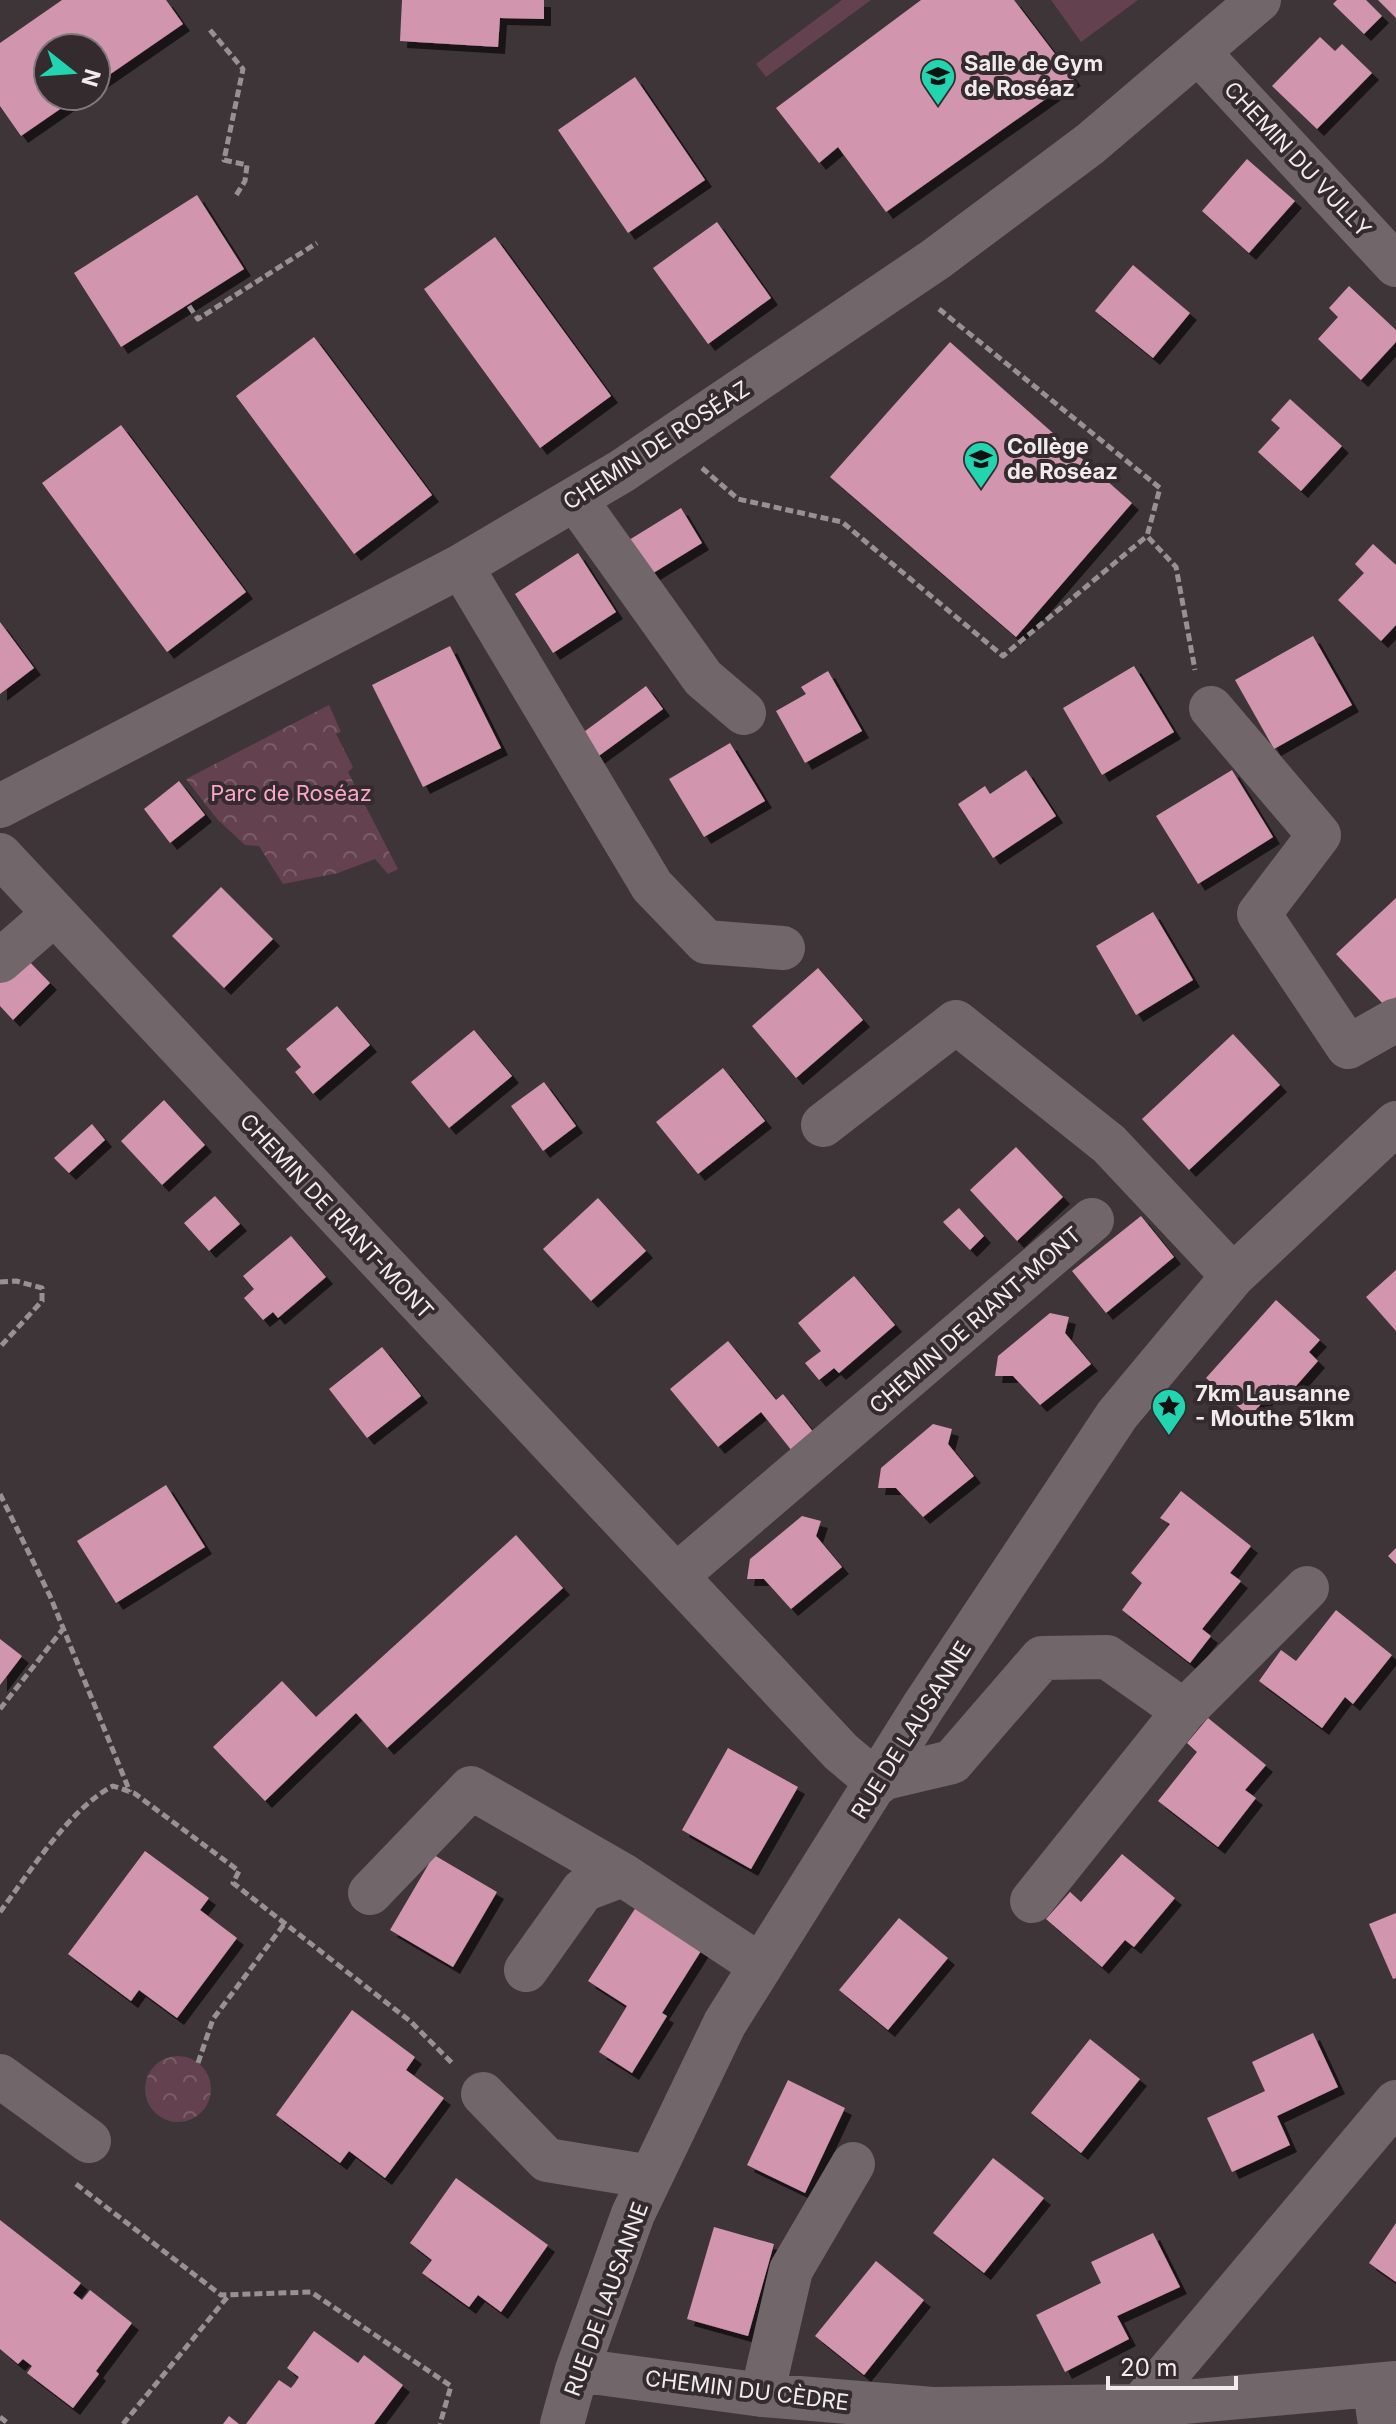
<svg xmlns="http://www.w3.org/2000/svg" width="1396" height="2424" font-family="Inter,sans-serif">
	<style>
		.grass { fill: #64414f }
		.park { fill: url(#park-crowns) }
		.building { fill: #d195ad; filter: url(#shadow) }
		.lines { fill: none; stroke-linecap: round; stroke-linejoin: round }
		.path { stroke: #989093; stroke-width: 5; stroke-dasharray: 8 4; stroke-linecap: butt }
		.minor { stroke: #71676a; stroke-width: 44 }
		.labels { text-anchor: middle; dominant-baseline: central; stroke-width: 8; stroke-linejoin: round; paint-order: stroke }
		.poi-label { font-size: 22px; font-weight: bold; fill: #f1ebed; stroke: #332b2e; text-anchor: start }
		.street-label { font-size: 22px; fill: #f1ebed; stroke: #332b2e }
		.park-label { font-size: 22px; fill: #fba6c9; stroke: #332b2e }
	</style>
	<defs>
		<pattern id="park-crowns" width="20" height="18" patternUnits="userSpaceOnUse" patternTransform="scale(2)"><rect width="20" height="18" fill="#64414f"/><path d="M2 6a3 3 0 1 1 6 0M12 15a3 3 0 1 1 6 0" fill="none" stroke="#7b5d69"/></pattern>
		<filter id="shadow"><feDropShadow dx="7" dy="7" stdDeviation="0" flood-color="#0009"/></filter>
	</defs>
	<rect width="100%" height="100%" fill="#3e3538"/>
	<path class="grass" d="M842,0H871L766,77L756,64Z
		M1051,0H1138L1081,42Z"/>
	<path class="park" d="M329,705L341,732L336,734L353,767L348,772L398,869L388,874L375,859L338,873L283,884L259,846L245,845L217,819L186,779Z
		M145 2089a33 33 0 1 1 66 0a33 33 0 1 1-66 0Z"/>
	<path class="building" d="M62,0H166L183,24L96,84V48H48V96H79L21,136L0,106V43Z
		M402,0H544V19L500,18L498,47L400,41Z
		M921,0H1014L1074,79L886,212L838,147L819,163L776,108Z
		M1337,0H1366L1382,16L1364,34L1333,4Z
		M1378,0H1396V18Z
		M1320,37L1335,51L1342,44L1372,73L1317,129L1272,86Z
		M635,77L705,180L628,233L558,130Z
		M1247,159L1295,201L1249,253L1202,211Z
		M197,195L244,269L121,347L74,273Z
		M717,222L771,298L708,344L653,268Z
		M495,237L611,396L540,448L424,289Z
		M1133,265L1190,313L1153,358L1095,311Z
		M1349,286L1396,330V342L1361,380L1318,339L1338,317L1329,308Z
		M314,337L432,495L354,554L236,396Z
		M950,342L1132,503L1016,637L830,477Z
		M1290,399L1342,446L1301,491L1258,452L1280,428L1271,420Z
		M121,425L246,592L167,652L42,483Z
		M681,508L702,543L650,575L629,540Z
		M1373,544L1396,565V625L1381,641L1338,600L1364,573L1355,564Z
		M578,553L616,612L553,653L515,594Z
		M0,622L34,668L0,694Z
		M1313,636L1352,705L1274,749L1235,680Z
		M450,646L501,748L423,787L372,685Z
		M1134,666L1174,732L1102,775L1063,708Z
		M828,671L862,731L805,763L776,711L806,694L801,687Z
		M646,686L663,709L585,766L569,743Z
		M730,743L765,801L704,837L669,779Z
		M1026,770L1056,816L993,858L958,804L985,786L990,794Z
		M1232,770L1273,837L1198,884L1156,816Z
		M179,781L205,815L170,843L144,809Z
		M221,887L273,939L224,988L172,936Z
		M1396,898V997L1386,1007L1336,954Z
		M1153,912L1193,980L1136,1015L1096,946Z
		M20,952L50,983L13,1020L0,1006V972Z
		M818,968L863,1020L796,1078L752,1026Z
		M337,1006L370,1045L313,1094L295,1072L301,1067L286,1049Z
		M474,1030L512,1076L449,1128L411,1082Z
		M1233,1034L1280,1085L1189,1170L1142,1119Z
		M723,1068L765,1121L698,1174L656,1122Z
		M544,1082L576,1126L543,1151L511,1106Z
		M164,1100L205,1145L162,1185L121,1141Z
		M92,1124L105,1140L69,1173L54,1158Z
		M1016,1147L1063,1197L1017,1241L970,1190Z
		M215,1196L240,1224L209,1251L184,1223Z
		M598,1198L646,1251L591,1301L543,1249Z
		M959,1208L984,1236L970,1250L943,1222Z
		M1141,1216L1174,1257L1106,1313L1072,1271Z
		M291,1236L326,1277L278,1318L273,1312L263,1320L244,1298L254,1289L243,1276Z
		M1396,1270V1331L1366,1297Z
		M854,1276L895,1325L839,1373L834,1368L819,1380L805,1363L821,1351L798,1323Z
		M1276,1300L1320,1340L1309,1352L1318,1361L1289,1394L1278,1384L1250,1417L1206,1378Z
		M1050,1313L1069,1317L1065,1333L1091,1364L1040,1405L1013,1376H995L998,1356Z
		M728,1341L776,1400L783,1394L814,1433L792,1451L761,1412L718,1447L670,1389Z
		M382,1347L421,1396L367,1438L329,1389Z
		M933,1424L952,1429L948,1444L974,1476L923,1517L896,1488H878L881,1468Z
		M166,1485L205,1547L116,1603L77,1541Z
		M1181,1491L1251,1546L1230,1573L1241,1581L1202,1629L1211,1636L1190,1663L1122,1610L1142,1583L1131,1573L1170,1524L1160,1518Z
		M802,1516L821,1521L816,1536L842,1567L791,1609L764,1579H747L750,1559Z
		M516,1535L563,1588L387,1748L356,1713L265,1801L213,1747L282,1681L316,1717Z
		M1396,1548V1564L1388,1556Z
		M1336,1610L1392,1655L1353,1704L1345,1697L1322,1728L1259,1681L1281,1650L1296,1661Z
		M0,1639L22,1656L0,1685Z
		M1208,1718L1266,1765L1245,1790L1256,1798L1218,1847L1158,1801L1197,1752L1187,1743Z
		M728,1748L798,1787L751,1869L682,1830Z
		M145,1851L209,1898L200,1910L237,1938L177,2018L139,1990L131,2001L68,1954Z
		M1122,1854L1175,1898L1134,1947L1125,1940L1102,1967L1046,1919L1070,1892L1081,1902Z
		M434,1855L497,1892L453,1967L390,1930Z
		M640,1901L706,1943L662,2013L667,2016L632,2073L599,2052L627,2006L588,1981Z
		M1396,1913V1978L1393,1979L1369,1924Z
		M899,1918L948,1958L888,2030L839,1990Z
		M352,2010L415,2057L406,2070L444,2098L385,2178L349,2151L340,2163L276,2115Z
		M1313,2033L1338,2087L1277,2116L1290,2145L1232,2172L1207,2118L1265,2091L1252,2062Z
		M1090,2039L1140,2079L1081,2153L1031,2113Z
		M788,2080L845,2108L805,2193L747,2165Z
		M993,2158L1044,2198L984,2273L933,2233Z
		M456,2178L548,2245L501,2312L478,2295L469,2307L422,2273L432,2260L410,2243Z
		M0,2220L81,2283L73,2293L82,2300L90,2290L132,2323L96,2371L99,2374L73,2408L27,2373L32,2366L23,2359L18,2364L0,2349Z
		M1396,2223V2282L1369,2263Z
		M714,2227L774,2244L748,2336L687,2319Z
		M1153,2233L1180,2287L1117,2316L1129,2339L1065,2372L1036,2315L1101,2283L1091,2262Z
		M876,2261L924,2300L864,2375L815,2336Z
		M314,2331L358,2363L364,2355L403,2385L374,2424H246L279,2380L291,2388L295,2383L299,2377L287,2368Z
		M229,2416L239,2424H223Z"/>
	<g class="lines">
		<path class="path" d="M210,30L243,69L224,160L247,165L245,181L235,197
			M189,306L198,319L317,243
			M939,309L1160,488L1147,536L1176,567L1195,670
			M702,468L738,499L842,522L1003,656L1147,536
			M0,1282L16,1281L42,1288V1301L0,1347
			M0,1494L50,1596L130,1792
			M0,1709L63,1629
			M0,1912C29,1873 70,1808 113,1786L134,1793L239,1871L233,1883L410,2021L454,2065
			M198,2063L213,2019L285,1923
			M76,2184L221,2295L311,2292L451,2386L440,2424
			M0,2417L9,2424
			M123,2424L229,2295"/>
		<path class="minor" d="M1200,54L1396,265
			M575,499L703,678L744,713
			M461,566L652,886L706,942L783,948
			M1211,708L1319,835L1259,914L1348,1047L1396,1020
			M0,806L461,566L622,471L936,259L1090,144L1259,0
			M0,855L841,1752L878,1783
			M0,961L54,914
			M823,1125L956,1022L1109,1144L1233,1276
			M676,1576L1092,1220
			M880,1779L952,1762L1042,1658L1107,1657L1184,1711L1307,1588
			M370,1893L471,1788L623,1875L761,1966
			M1032,1901L1184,1711
			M526,1970L583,1890L623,1875
			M0,2076L89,2141
			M483,2094L547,2160L651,2177
			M577,2370L762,2395L933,2409L1140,2406L1396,2383
			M1374,2385L1380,2424
			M762,2395L791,2270L853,2164
			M1140,2406L1396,2102
			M562,2424L577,2370L633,2214L725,2023L923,1707L1117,1415L1233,1276L1396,1123"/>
	</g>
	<defs>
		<g id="school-pin" transform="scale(1.8)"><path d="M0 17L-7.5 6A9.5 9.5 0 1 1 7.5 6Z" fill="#20d5b0" stroke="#332b2e"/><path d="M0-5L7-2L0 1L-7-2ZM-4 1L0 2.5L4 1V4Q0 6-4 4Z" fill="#111"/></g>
		<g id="sight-pin" transform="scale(1.8)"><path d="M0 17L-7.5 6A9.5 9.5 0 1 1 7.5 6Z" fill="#20d5b0" stroke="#332b2e"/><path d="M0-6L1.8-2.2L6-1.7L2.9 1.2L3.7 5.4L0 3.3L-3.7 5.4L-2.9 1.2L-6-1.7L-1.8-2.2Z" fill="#111"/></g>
	</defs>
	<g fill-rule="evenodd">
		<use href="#school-pin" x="938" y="76"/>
		<use href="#school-pin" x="981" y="459"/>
		<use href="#sight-pin" x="1169" y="1406"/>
	</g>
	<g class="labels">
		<g class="poi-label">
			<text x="964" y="63">Salle de Gym<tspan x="964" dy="25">de Roséaz</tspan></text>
			<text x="1007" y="446">Collège<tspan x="1007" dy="25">de Roséaz</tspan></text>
			<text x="1195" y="1393">7km Lausanne<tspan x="1195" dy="25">- Mouthe 51km</tspan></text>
		</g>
		<g class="street-label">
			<text transform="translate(1298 159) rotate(47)">CHEMIN DU VULLY</text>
			<text transform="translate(656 445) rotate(-33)">CHEMIN DE ROSÉAZ</text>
			<text transform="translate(337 1216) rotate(47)">CHEMIN DE RIANT-MONT</text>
			<text transform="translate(975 1320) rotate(-41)">CHEMIN DE RIANT-MONT</text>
			<text transform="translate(911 1730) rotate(-58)">RUE DE LAUSANNE</text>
			<text transform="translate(606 2299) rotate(-70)">RUE DE LAUSANNE</text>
			<text transform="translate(747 2390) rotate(7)">CHEMIN DU CÈDRE</text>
		</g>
		<g class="park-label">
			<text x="291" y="793">Parc de Roséaz</text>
		</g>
	</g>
	<g transform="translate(72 72) rotate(107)"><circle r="38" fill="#332b2e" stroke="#7f787a" stroke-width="2"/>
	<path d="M0-6L14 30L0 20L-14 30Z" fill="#20d5b0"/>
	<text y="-12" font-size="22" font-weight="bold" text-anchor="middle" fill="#f1ebed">N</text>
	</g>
	<path d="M1108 2376v12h128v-12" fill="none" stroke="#f1ebed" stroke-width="4"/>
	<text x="1120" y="2376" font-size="24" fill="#f1ebed" stroke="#332b2e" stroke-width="6" paint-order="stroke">20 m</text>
</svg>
